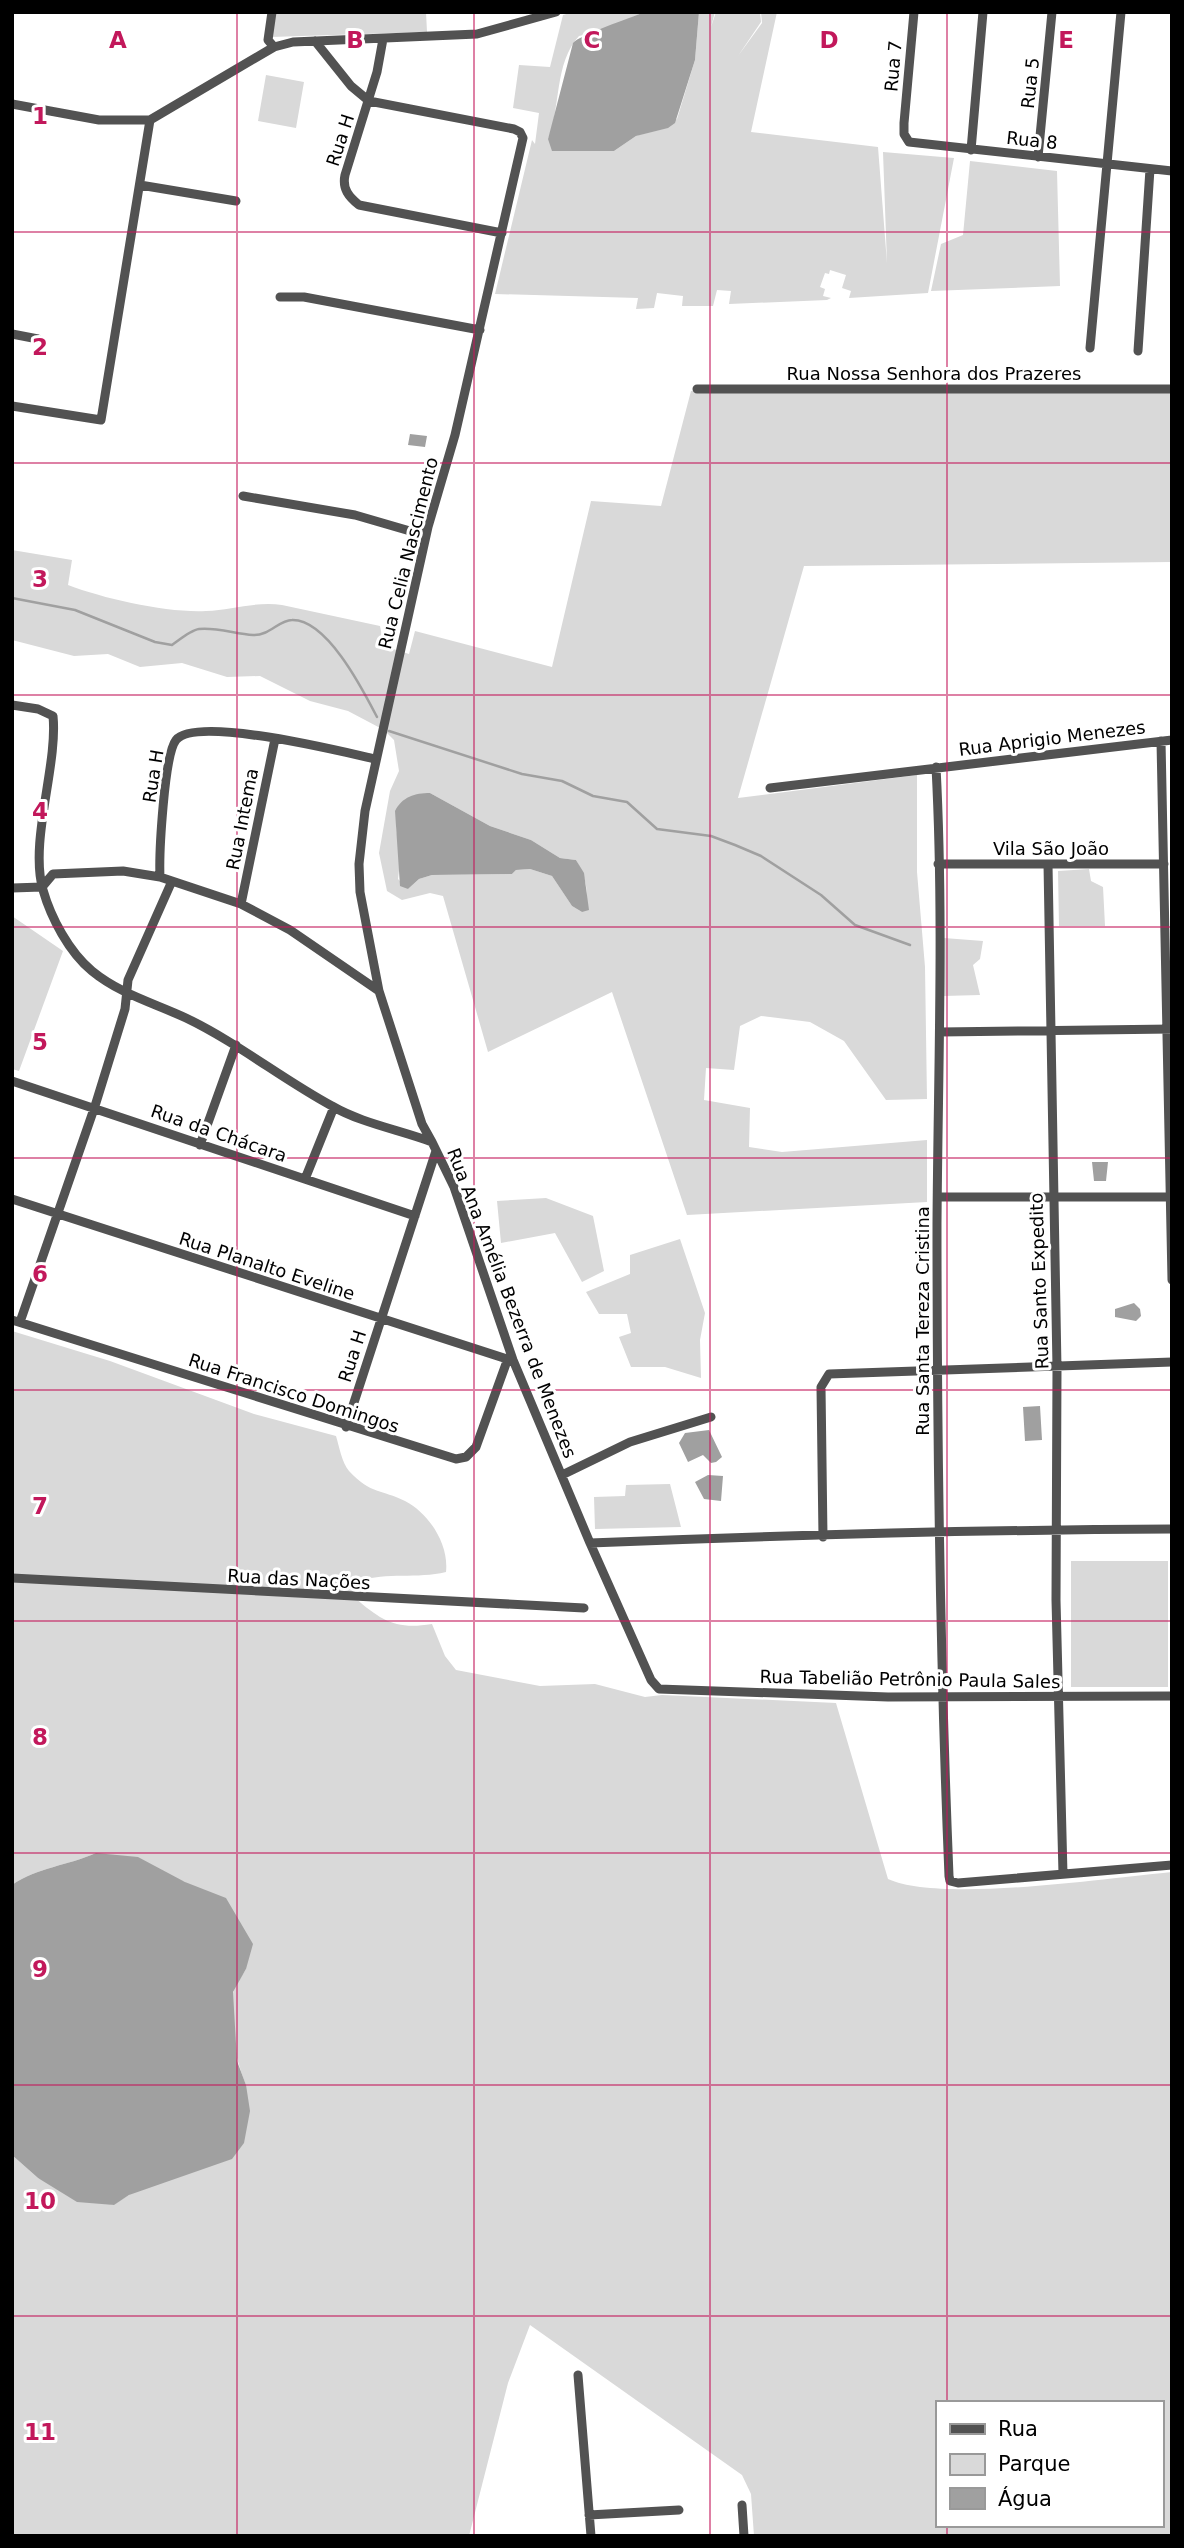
<svg xmlns="http://www.w3.org/2000/svg" width="1184" height="2548" font-family="'DejaVu Sans',sans-serif">
	<style>
		.green { fill: #d9d9d9; fill-rule: evenodd }
		.water { fill: #a0a0a0 }
		.lines { fill: none; stroke-linecap: round; stroke-linejoin: round }
		.stream { stroke: #a0a0a0; stroke-width: 2.5 }
		.street { stroke: #525252; stroke-width: 9 }
		.grid { fill: none; stroke: #c2185b; stroke-width: 2; stroke-opacity: 0.55 }
		.labels { text-anchor: middle; dominant-baseline: central; stroke-width: 6; stroke-linejoin: round; paint-order: stroke }
		.street-label { font-size: 18px; fill: #000; stroke: #fff }
		.grid-label { font-size: 23px; text-anchor: middle; font-weight: bold; fill: #c2185b; stroke: #fff; stroke-width: 6; stroke-linejoin: round; paint-order: stroke }
	</style>
	<rect width="100%" height="100%" fill="#fff"/>
	<path class="green" d="M275,12H426L427,32L271,37Z
		M573,12H644L604,30L579,36C554,63 561,108 548,139L589,150L614,151L636,136L677,119L695,60L699,12H715L711,27L716,12H760L761,22L738,56L762,23L761,12H777L751,132L878,147L887,263L883,152L954,158L928,293L849,298L851,291L842,288L846,275L830,270L829,274L825,273L820,287L825,289L823,296L831,298L827,300L729,304L731,291L717,290L713,306H682L683,296L657,293L654,308L636,309L638,298L495,294L532,140L535,144L539,113L513,108L519,65L550,67L563,15Z
		M266,75L304,82L296,128L258,121Z
		M970,161L1057,171L1060,286L931,291L941,244L963,235Z
		M1172,390V562L804,566L738,798L917,775V872L925,967L927,1099L886,1100L844,1041L810,1022L761,1016L740,1026L734,1070L706,1068L704,1100L750,1108L749,1147L782,1152L927,1140V1202L687,1215L612,992L488,1052L443,896L430,893L402,900L387,891L379,853L390,791L399,771L394,740L384,730L348,711L310,701L260,676L227,677L182,663L140,667L108,654L74,656L12,640V550L72,560L68,585C105,599 167,613 206,611C232,610 257,601 282,605L380,626L384,646L409,654L415,631L552,667L591,501L661,506L691,391ZM430,793L490,826L531,840L560,858L576,860C586,878 591,894 582,912L572,906L552,876L530,869L516,870L512,874L432,875L419,879L408,889L398,879L400,862L396,826Z
		M1089,869L1091,881L1103,887L1105,926H1059L1058,871Z
		M12,916L63,951L19,1071L12,1069Z
		M944,938L983,941L980,959L973,965L980,995L943,996Z
		M546,1198L593,1216L604,1271L582,1282L555,1233L501,1243L497,1201Z
		M680,1239L705,1313L700,1340L701,1378L665,1367H631L619,1337L631,1333L627,1314H599L586,1292L630,1274V1255Z
		M12,1331L110,1361L254,1414L336,1436C339,1446 342,1463 349,1471C372,1495 381,1489 405,1501C430,1514 449,1545 446,1572C417,1579 387,1572 359,1581L355,1598C382,1621 396,1630 432,1624L445,1656L456,1670L540,1686L595,1684L645,1697L662,1695L836,1703L888,1879C940,1903 1108,1878 1172,1872V2536H754L751,2494L742,2475L530,2325L508,2383L469,2536H12V2155L38,2178L113,2205L129,2195L246,2085C236,2060 226,2021 233,1993C235,1985 242,1976 246,1969L185,1882L96,1853C67,1866 38,1867 12,1885ZM937,2403H1161V2525H937Z
		M670,1484L681,1527L595,1529L594,1497L625,1496L626,1485Z
		M1071,1561H1168V1687H1071Z"/>
	<path class="water" d="M644,12H699L695,60L675,123L668,128L636,136L614,151H552L548,139L573,43C581,34 629,19 644,12Z
		M410,434L427,436L425,447L408,445Z
		M430,793L490,826L531,840L560,858L576,860L584,873L589,910L582,912L572,906L552,876L530,869L516,870L512,874L432,875L419,879L408,889L400,886L395,811C402,797 415,793 430,793Z
		M1092,1162H1108L1106,1181H1094Z
		M1134,1303L1140,1309L1141,1316L1136,1321L1115,1317V1309Z
		M1040,1406L1042,1440L1025,1441L1023,1407Z
		M709,1430L722,1457L716,1462L711,1463L703,1455L688,1462L679,1443L685,1433Z
		M708,1475L723,1476L721,1501L704,1499L695,1482Z
		M96,1853L138,1857L185,1882L226,1898L253,1944L246,1969L233,1992L237,2061L246,2085L250,2111L244,2143L232,2159L129,2195L114,2205L77,2202L38,2178L12,2155V1885C38,1867 67,1866 96,1853Z"/>
	<g class="lines">
		<path class="stream" d="M12,598L75,610L155,642L172,645C179,640 191,630 199,629C216,627 236,634 253,635C269,636 279,620 292,620C327,619 363,690 377,717
			M389,731L522,774L562,781L593,796L627,802L657,829L711,836L735,845L761,856L821,895L855,925L910,945"/>
		<path class="street" d="M272,12L268,40L274,47
			M914,12L904,123V134L909,142L1172,171
			M383,39L377,72L345,175C342,189 349,197 359,205L502,233
			M315,41L351,86L369,101L514,129L520,132L523,138L455,435L428,527L365,811L359,864L360,892L379,991
			M12,104L99,120H150L274,47L293,42L477,34L556,12
			M971,150L983,12
			M1038,157L1052,12
			M140,185L236,201
			M280,297H304L480,330
			M12,334L38,339
			M1090,348L1121,12
			M1138,351L1150,169
			M697,389H1172
			M12,406L101,420L150,120
			M243,496L355,515L410,531L428,527
			M12,705L38,709L53,716C58,765 29,842 43,890C51,918 69,952 92,971C120,994 154,1003 186,1018C238,1043 282,1079 332,1106C361,1123 400,1130 432,1142L454,1187L513,1360L590,1543C784,1535 978,1530 1172,1529
			M1161,741L1172,1280
			M936,767C944,919 938,1071 937,1224C937,1441 940,1658 949,1876L950,1881L958,1883L1172,1865
			M770,788L1172,740
			M938,864H1164
			M1048,864L1057,1368L1056,1600L1063,1874
			M160,877C159,855 164,755 176,740C196,715 343,752 375,759
			M42,887L53,874L123,871L160,877L241,904L290,930L379,991L422,1124L432,1142
			M12,888L42,887
			M241,904L275,739
			M940,1032L1172,1029
			M12,1081L415,1216
			M200,1145L236,1045
			M305,1179L334,1107
			M938,1197H1172
			M12,1199L510,1360
			M12,1320L456,1459L466,1457L476,1447L507,1361
			M20,1322L95,1106L125,1009L128,980L172,881
			M346,1427L436,1151
			M562,1475L630,1442L711,1417
			M823,1537L821,1387L829,1374L1172,1362
			M590,1543L651,1680L659,1689L888,1697L1172,1696
			M12,1578L584,1608
			M578,2375L591,2536
			M742,2505L744,2536
			M589,2515L679,2510"/>
	</g>
	<path class="grid" d="M237,12V2536M474,12V2536M710,12V2536M947,12V2403M12,232H1172M12,463H1172M12,695H1172M12,927H1172M12,1158H1172M12,1390H1172M12,1621H1172M12,1853H1172M12,2085H1172M12,2316H1172M947,2525V2536"/>
	<g class="labels">
		<g class="street-label">
			<text transform="translate(893 66) rotate(-85)">Rua 7</text>
			<text transform="translate(1030 83) rotate(-84)">Rua 5</text>
			<text transform="translate(340 140) rotate(-72)">Rua H</text>
			<text transform="translate(1032 140) rotate(6)">Rua 8</text>
			<text x="934" y="373">Rua Nossa Senhora dos Prazeres</text>
			<text transform="translate(408 553) rotate(-76)">Rua Celia Nascimento</text>
			<text transform="translate(1052 738) rotate(-7)">Rua Aprigio Menezes</text>
			<text transform="translate(153 776) rotate(-81)">Rua H</text>
			<text transform="translate(242 819) rotate(-79)">Rua Intema</text>
			<text x="1051" y="848">Vila São João</text>
			<text transform="translate(219 1133) rotate(19)">Rua da Chácara</text>
			<text transform="translate(267 1266) rotate(18)">Rua Planalto Eveline</text>
			<text transform="translate(1039 1281) rotate(-92)">Rua Santo Expedito</text>
			<text transform="translate(512 1303) rotate(69)">Rua Ana Amélia Bezerra de Menezes</text>
			<text transform="translate(922 1321) rotate(-90)">Rua Santa Tereza Cristina</text>
			<text transform="translate(352 1356) rotate(-72)">Rua H</text>
			<text transform="translate(294 1393) rotate(18)">Rua Francisco Domingos</text>
			<text transform="translate(299 1579) rotate(3)">Rua das Nações</text>
			<text transform="translate(910 1679) rotate(1)">Rua Tabelião Petrônio Paula Sales</text>
		</g>
	</g>
	<g class="grid-label">
		<text x="118" y="48">A</text>
		<text x="355" y="48">B</text>
		<text x="592" y="48">C</text>
		<text x="829" y="48">D</text>
		<text x="1066" y="48">E</text>
		<text x="40" y="124">1</text>
		<text x="40" y="355">2</text>
		<text x="40" y="587">3</text>
		<text x="40" y="819">4</text>
		<text x="40" y="1050">5</text>
		<text x="40" y="1282">6</text>
		<text x="40" y="1514">7</text>
		<text x="40" y="1745">8</text>
		<text x="40" y="1977">9</text>
		<text x="40" y="2209">10</text>
		<text x="40" y="2440">11</text>
	</g>
	<rect width="1184" height="2548" fill="none" stroke="#000000" stroke-width="28"/>
	<rect x="936" y="2401" width="228" height="126" fill="#ffffff" stroke="#999999" stroke-width="2"/>
	<rect x="950" y="2424" width="35" height="10" fill="#525252" stroke="#999999" stroke-width="2"/>
	<text x="998" y="2436" font-size="21" fill="#000000">Rua</text>
	<rect x="950" y="2454" width="35" height="21" fill="#d9d9d9" stroke="#999999" stroke-width="2"/>
	<text x="998" y="2471" font-size="21" fill="#000000">Parque</text>
	<rect x="950" y="2488" width="35" height="21" fill="#a0a0a0" stroke="#999999" stroke-width="2"/>
	<text x="998" y="2506" font-size="21" fill="#000000">Água</text>
</svg>
